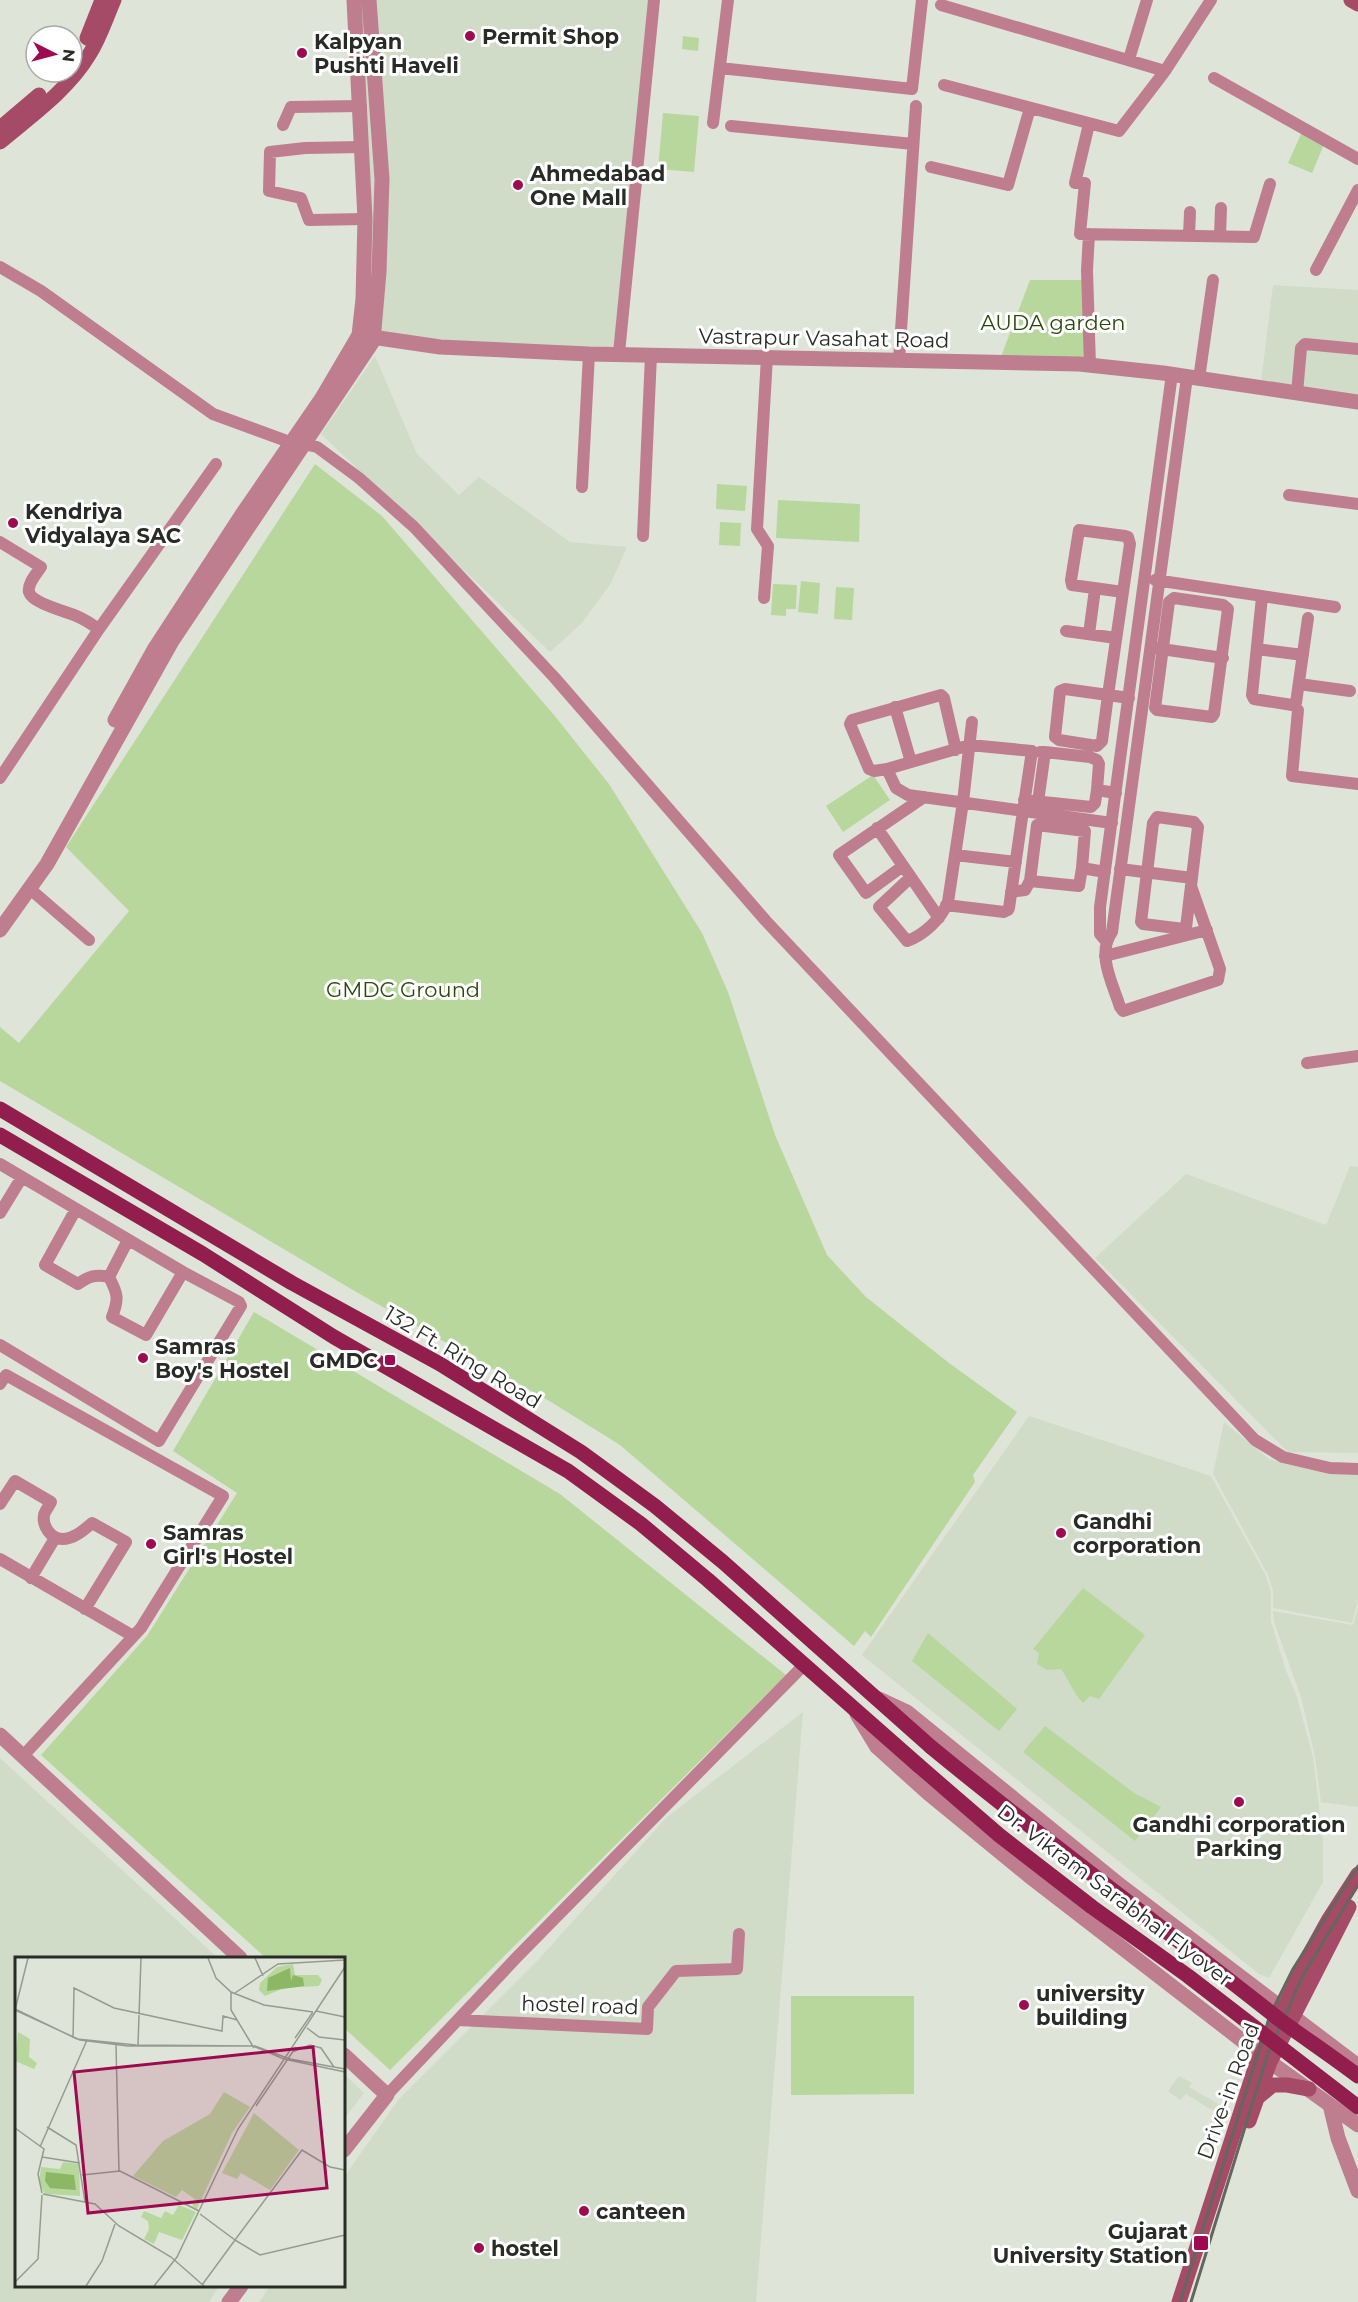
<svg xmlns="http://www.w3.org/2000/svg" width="1358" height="2302" font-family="Montserrat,sans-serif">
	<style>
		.built { fill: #d0dbc8 }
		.green { fill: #b7d79d }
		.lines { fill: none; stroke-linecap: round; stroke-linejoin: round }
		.minor { stroke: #be7e8f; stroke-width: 12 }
		.tertiary { stroke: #be7e8f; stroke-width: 15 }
		.secondary { stroke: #a64b67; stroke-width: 15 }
		.primary { stroke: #911e4c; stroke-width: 15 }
		.rail { stroke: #63675f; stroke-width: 3 }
		.primary-bridge { stroke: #911e4c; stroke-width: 15 }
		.poi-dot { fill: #9f094f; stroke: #fff; stroke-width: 2 }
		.labels { text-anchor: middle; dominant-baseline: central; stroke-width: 6; stroke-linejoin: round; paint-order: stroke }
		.poi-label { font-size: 21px; font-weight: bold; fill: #282b26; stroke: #fff; text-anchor: start }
		.park-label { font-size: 21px; fill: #2c470b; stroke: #fff }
		.street-label { font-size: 21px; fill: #282b26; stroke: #fff }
		.inset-road { fill: none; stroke: #959b91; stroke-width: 1.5 }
		.view { fill: #9f094f; fill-opacity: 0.15; stroke: #9f094f; stroke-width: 3 }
		.inset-edge { fill: none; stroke: #282b26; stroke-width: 3 }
	</style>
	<rect width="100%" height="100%" fill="#dee5d8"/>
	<path class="built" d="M358,0H652L616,351L365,336Z
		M1273,285L1358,290V396L1261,382Z
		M375,356L417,454L459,495L479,477L570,542L627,547L611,583L582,623L550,652L321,434Z
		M1350,1166L1358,1167V1453L1288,1452L1095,1258L1186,1174L1326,1225Z
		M1029,1416L1211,1476L1266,1576L1271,1592V1621L1285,1668L1297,1697L1313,1757L1323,1840V1882L1269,1978L1259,1974L862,1655Z
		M1224,1422L1270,1460L1330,1470L1358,1472V1600L1352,1623L1273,1608V1591L1268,1575L1213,1474Z
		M1358,1607V1807L1321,1802L1315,1757L1301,1697L1274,1622L1273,1611L1353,1625Z
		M803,1712L756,2302H259L270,2286H344V2177L399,2099L538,1960L667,1817Z
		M0,1758L218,1958H16V2286H219L209,2302H0Z
		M344,2074L364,2093L344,2119Z
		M1179,2076L1192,2083L1189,2087L1220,2105L1215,2112L1186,2094L1180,2100L1168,2091Z"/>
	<path class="green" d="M683,36L699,38L698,51L682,49Z
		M663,113L699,116L694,172L658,169Z
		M1302,132L1325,142L1312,173L1288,163Z
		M1030,280H1085L1093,357L999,362Z
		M315,464L382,516L554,715L609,784L702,933L728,992L775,1135L827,1255L866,1297L949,1363L1017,1412L973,1475L975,1482L871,1637L865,1631L854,1646L620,1445L551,1402L358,1293L0,1081V1027L19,1043L129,911L66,847Z
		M717,484L747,486L745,511L716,509Z
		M778,500L860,504L859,542L776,538Z
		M720,522L741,523L740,546L719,545Z
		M801,581L820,583L818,614L798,612Z
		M773,584L797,585L796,609H786V616L771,615Z
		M836,587L854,588L852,620L834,619Z
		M873,775L890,800L843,832L826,806Z
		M254,1312L560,1494L786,1675L390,2070L344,2028V1958H266L41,1755L147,1636L237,1493L173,1451Z
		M1083,1588L1145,1635L1099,1699L1090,1696L1083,1703C1073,1693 1069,1680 1061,1669L1047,1670L1037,1664L1039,1653L1033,1649Z
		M928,1633L1017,1709L999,1731L912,1661Z
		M1045,1726L1134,1793L1161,1807L1135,1841L1023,1752Z
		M791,1996H914V2094L791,2095Z"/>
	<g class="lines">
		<path class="minor" d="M941,5L1165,71
			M1129,59L1147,0
			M720,68L912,89L922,0
			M1214,78L1358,159
			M944,85L1119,131L1165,71L1211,0
			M713,123L728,0
			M1089,124L1075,183H1085L1080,234L1254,237L1270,184
			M283,125L291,107L361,106
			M731,126L913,144
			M361,147L305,148L270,152L269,191L301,198L309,220L365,219
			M931,167L1008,185L1030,108
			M1089,234L1087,270L1090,366
			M1189,236L1190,212
			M1220,236L1221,208
			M0,267L41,291L213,414L284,440L317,447L359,478L414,527L554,677L766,921L1255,1440L1283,1457L1330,1468L1358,1469
			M1316,270L1358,190
			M619,353L654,0
			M899,360L916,106
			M1187,377L1112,932C1096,954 1113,984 1120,1007L1123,1011L1218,980L1220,969L1191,886
			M1199,379L1213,280
			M1297,393L1301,348L1305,344L1358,349
			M582,487L589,354
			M1289,495L1358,504
			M643,536L651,355
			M0,542L41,567C37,573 27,584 29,592C32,603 64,611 74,615C83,618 91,624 99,629L0,778
			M1155,580L1335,607
			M1123,592L1072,585L1071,580L1079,530L1125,536L1128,537L1130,544L1108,695L1065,689L1060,691L1055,737L1059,740L1097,746L1102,741L1108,695L1129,698
			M1262,597L1252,695L1254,699L1292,705L1296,703L1308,618
			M764,598L768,546L757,529L767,357
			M1174,598L1223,605L1228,609L1214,714L1212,717L1157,710L1155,708L1169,602Z
			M99,629L216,464
			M1066,631L1116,638
			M1089,634L1095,589
			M1155,648L1223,658
			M1257,649L1303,655
			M1299,684L1350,691
			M895,707L911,762
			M1298,710L1292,776L1358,784
			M1045,752L1090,757L1097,760L1099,764L1097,790
			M887,769L874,771L869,769L850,724L852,720L941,695L944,698L956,750
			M1024,800L1091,807L1095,803L1097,790L1116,793
			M1038,802L1045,752H1040
			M1157,817L1194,822L1198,827L1186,928L1184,929L1143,924L1141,922L1153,823Z
			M877,828L939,918
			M955,855L1016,862
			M903,866L866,893L839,855L924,797
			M1082,868L1085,831L1037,825L1030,881L1079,886L1082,868L1105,872
			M1120,869L1192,878
			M911,877L879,907L907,941C924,935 941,919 948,902L963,802L972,722
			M30,889L89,940
			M1011,892L1025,890L1030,881
			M946,905L1004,912L1008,910L1009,908L1023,811L1032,751L970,745L887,769L896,788L908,795L1112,823
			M1106,941L1100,934V907L1172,374
			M1105,956L1207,930
			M1307,1063L1358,1056
			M0,1164L183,1272L239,1302L241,1306L159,1441L0,1345
			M76,1209L45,1265L78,1284C89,1276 96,1274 109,1277C118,1294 119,1299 112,1317L146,1335L183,1272
			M0,1213L22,1177
			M109,1277L128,1240
			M0,1384L6,1375L223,1496L141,1628L23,1756
			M0,1504L15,1481L51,1502C49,1506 45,1511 44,1515C42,1526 51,1539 62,1539C74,1539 84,1530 92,1523L126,1542L85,1609
			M0,1559L133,1636
			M31,1578L55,1538
			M458,2020L647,2029L648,2007L676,1971L737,1969L739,1934
			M387,2095L517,1957L804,1665"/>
		<path class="tertiary" d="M365,336L440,347L589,354L1079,364L1163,373L1358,402
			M115,720L155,648L241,516L322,398L359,335L363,299L365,219L354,0
			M0,930L47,864L172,641L373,341L379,272L382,179L369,0
			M879,1699L907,1712L1121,1886L1358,2066
			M857,1714L877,1747L928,1793L1028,1875L1270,2062L1358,2125
			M0,1735L240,1958
			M344,2055L387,2095L344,2150
			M1330,2105L1338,2138L1358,2191
			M229,2302L241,2286"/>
		<path class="secondary" d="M1351,0L1358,4
			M87,38L102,0
			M0,128L39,95
			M0,142C31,116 68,90 89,55C100,38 106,18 114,0
			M1257,2098L1273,2085H1287L1309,2089
			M1249,2121L1270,2062L1349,1907
			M1179,2302L1256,2065L1308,1957L1329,1919L1358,1874"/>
		<path class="primary" d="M0,1109L292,1283L440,1364L581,1452L655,1506L723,1562L931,1747
			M0,1135L203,1254L334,1337L568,1471L641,1524L708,1580L918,1765"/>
		<path class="rail" d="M1180,2302L1270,2015L1293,1969L1358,1866
			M1191,2302L1267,2056L1303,1975L1358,1885"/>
		<path class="primary-bridge" d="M931,1747C1045,1841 1164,1928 1280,2020C1306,2039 1333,2057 1358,2076
			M918,1765L999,1835L1092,1907L1188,1976L1358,2107"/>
	</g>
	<g class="poi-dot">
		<circle cx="470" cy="36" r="6"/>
		<circle cx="302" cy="53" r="6"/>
		<circle cx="518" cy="185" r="6"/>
		<circle cx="13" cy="523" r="6"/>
		<circle cx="143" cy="1358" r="6"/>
		<rect x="384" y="1354" width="12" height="12" rx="3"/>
		<circle cx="1061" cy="1533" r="6"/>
		<circle cx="151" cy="1544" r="6"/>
		<circle cx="1239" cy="1802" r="6"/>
		<circle cx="1024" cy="2005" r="6"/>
		<circle cx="584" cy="2211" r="6"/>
		<rect x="1193" y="2235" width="16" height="16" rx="3"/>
		<circle cx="479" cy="2248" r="6"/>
	</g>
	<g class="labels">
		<g class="poi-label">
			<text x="482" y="36">Permit Shop</text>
			<text x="314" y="41">Kalpyan<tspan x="314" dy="24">Pushti Haveli</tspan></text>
			<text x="530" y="173">Ahmedabad<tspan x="530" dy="24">One Mall</tspan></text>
			<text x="25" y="511">Kendriya<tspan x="25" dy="24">Vidyalaya SAC</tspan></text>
			<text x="155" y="1346">Samras<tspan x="155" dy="24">Boy's Hostel</tspan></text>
			<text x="378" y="1360" text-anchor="end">GMDC</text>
			<text x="1073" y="1521">Gandhi<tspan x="1073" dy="24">corporation</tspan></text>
			<text x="163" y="1532">Samras<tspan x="163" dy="24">Girl's Hostel</tspan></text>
			<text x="1239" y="1824" text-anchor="middle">Gandhi corporation<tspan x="1239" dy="24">Parking</tspan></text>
			<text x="1036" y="1993">university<tspan x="1036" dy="24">building</tspan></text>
			<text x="596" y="2211">canteen</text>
			<text x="1188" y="2231" text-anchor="end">Gujarat<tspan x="1188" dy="24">University Station</tspan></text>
			<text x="491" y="2248">hostel</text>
		</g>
		<g class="park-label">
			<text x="1053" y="322">AUDA garden</text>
			<text x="403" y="989">GMDC Ground</text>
		</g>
		<g class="street-label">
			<text transform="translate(824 338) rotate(1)">Vastrapur Vasahat Road</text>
			<text transform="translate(463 1357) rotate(31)">132 Ft. Ring Road</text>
			<text transform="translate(1115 1895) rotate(37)">Dr. Vikram Sarabhai Flyover</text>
			<text transform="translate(580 2005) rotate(2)">hostel road</text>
			<text transform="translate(1228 2091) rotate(-70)">Drive-in Road</text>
		</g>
	</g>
	<g transform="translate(15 1957)">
		<rect width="330" height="330" fill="#dee5d8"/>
		<path d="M278,7L280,18H303L307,23L304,29L269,31L250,39L244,33L245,26L262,10ZM3,75L15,82L14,100L22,106L19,112L0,104ZM209,135L235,150L217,176L182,252L177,249L181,243L167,233L161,240L118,219L148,184L195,157ZM239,156L284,193L255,233L226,216L222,222L207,216ZM48,205L64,207L65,239L30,237L24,226L26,210L45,212ZM164,248L181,255L167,283L144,275L139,287L129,282L134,272L133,264L126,260L129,254L146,261L150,254L158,258Z" fill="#b7d79d"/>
		<path d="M275,11L276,24L278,18L288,21L289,29L252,34L253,21ZM31,215L59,218L61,233L35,231L30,224Z" fill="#8cb764"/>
		<path class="inset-road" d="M193,1L201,21L216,35L249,48L298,55M240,1L248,19M216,35V53L239,91M220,36L263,7L330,3M0,52L62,82L121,88L240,89L275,102L330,112M0,53L13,1M0,53L65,83L113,89H238L269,102L330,115M301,54L330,60M292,71L304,80L330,83M58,81L59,31L99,51L192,71L207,74L208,59L222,63M280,81L298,55M101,88L104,215M123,88L126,1M277,95L295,88L306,91L319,110M241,149L281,90M32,170L61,188L70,245M0,171L29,192L23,217L27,236M25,190L72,83M27,200L65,206M67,218L105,214L184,254M28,237L80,247L104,269L156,300L189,329M185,257L220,283L287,193L315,210L330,213M0,325L23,302L27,238M187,328L220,283L245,298L330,278M71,329L87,304L100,267M139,329L162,300L223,172L330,10"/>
		<path class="view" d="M298,90L312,231L73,256L59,115Z"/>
		<rect width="330" height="330" class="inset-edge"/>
	</g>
	<g transform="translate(54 54) rotate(96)"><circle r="28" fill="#ffffff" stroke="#a9aaa8" stroke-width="1.5"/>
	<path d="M0-4.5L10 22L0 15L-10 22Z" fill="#9f094f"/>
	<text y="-9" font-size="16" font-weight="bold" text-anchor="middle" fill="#282b26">N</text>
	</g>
</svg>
